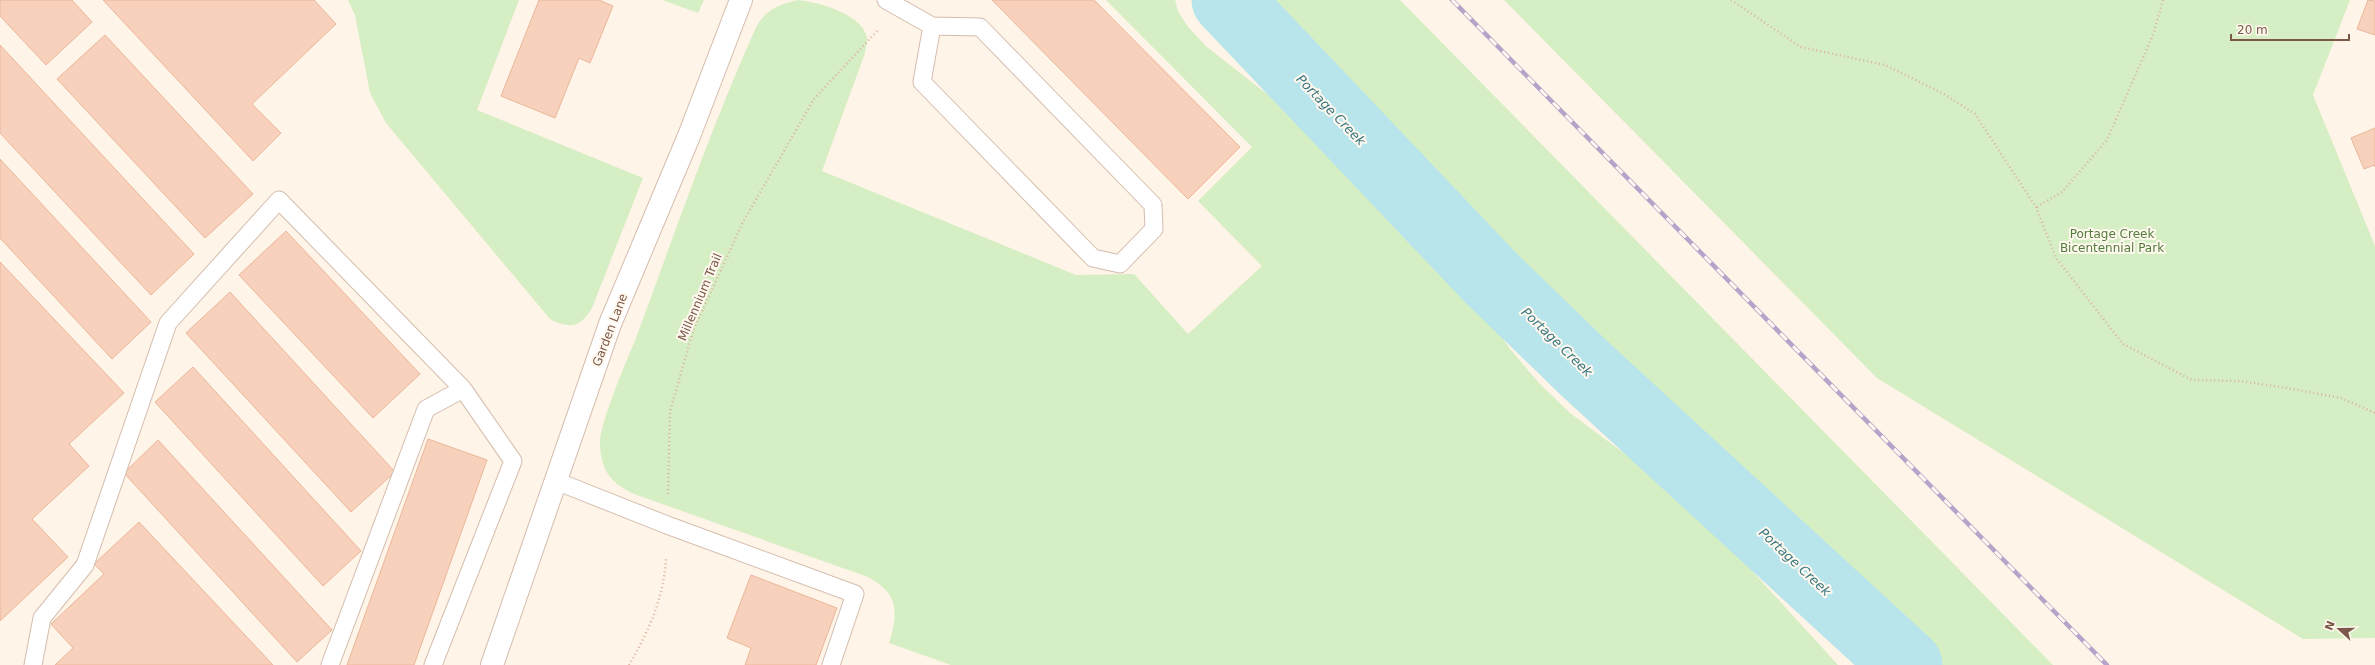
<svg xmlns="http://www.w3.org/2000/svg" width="2375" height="665" font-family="'DejaVu Sans',sans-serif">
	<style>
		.green { fill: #d6eec3 }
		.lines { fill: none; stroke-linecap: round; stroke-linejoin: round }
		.river { stroke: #b8e5eb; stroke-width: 71 }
		.building { fill: #f7d1bb; stroke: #ebb69a }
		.service-casing { stroke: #d4bdae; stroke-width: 19 }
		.minor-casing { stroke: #d4bdae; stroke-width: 24 }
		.path { stroke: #dcb39e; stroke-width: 2.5; stroke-dasharray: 1 3; stroke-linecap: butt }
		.service { stroke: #fff; stroke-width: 17 }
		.minor { stroke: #fff; stroke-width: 22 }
		.rail-casing { stroke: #b6a3ca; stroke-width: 4.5 }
		.rail { stroke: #fff8ef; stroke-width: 3; stroke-dasharray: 9; stroke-linecap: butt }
		.labels { text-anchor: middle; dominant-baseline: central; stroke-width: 4; stroke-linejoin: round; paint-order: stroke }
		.park-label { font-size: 12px; fill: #527c3c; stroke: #fff8ef }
		.street-label { font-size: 12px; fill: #7b5848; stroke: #fff8ef }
		.water-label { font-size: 13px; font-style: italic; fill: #3a7882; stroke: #fff8ef }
	</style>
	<rect width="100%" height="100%" fill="#fef4e7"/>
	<path class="green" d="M348,0H519L477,110L643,178L592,308C580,328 570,329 550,319L386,123L370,93L355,15Z
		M662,0H704L698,13Z
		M798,0C818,2 863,14 867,38C868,42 865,49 865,53L822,171L1076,275L1134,274L1188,334L1262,266L1198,201L1252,147L1106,0H1175L1178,11L1188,27L1207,47L1272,98L1326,130L1354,156L1472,292L1510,349L1539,383L1570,413L1668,486L1703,517L1838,665H951L889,643C899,612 898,593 868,577L634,494C612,483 602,473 600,446C598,426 627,360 636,338C675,233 711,127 757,25C769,8 778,5 798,0Z
		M1261,0H1400L2053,665H1935L1588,348Z
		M1504,0H2350L2313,95L2375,246V638L2303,639L1877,378Z"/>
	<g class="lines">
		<path class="river" d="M1227,0L1492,279L1585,369L1907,665"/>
	</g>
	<path class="building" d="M0,0H72L92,22L46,65L0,16Z
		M103,0H314L336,24L252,104L281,133L253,161Z
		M539,0H599L613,6L590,63L579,58L555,118L501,96Z
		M992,0H1094L1240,147L1188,199Z
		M2368,0L2375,1V35L2357,29Z
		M105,35L253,194L205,238L57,79Z
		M0,45L194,254L151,295L0,133Z
		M2375,128V167L2374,165L2364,169L2351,138Z
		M0,159L151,322L112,359L0,238Z
		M286,231L420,374L373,418L239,275Z
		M0,262L124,393L69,444L89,466L32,519L68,557L0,621Z
		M230,292L395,472L351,512L186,333Z
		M193,367L361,551L323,586L155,402Z
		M428,439L487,460L414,665H347Z
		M158,440L332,630L297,662L124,473Z
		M139,522L273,665H55L73,648L51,624L104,574L94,564Z
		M751,575L837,608L816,665H745L751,648L727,638Z"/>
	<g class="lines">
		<g class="service-casing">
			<path id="service" d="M886,0L932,26L980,27L1153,205L1154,229L1120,264L1093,258L922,82L932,26
				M556,481L667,525L855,594L831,665
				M33,665L42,618L85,565L168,323L279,200L463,389
				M330,665L426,409L463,389L513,461L433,665"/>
		</g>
		<g class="minor-casing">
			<path id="minor" d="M492,665L610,324L689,136L741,0"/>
		</g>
		<path class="path" d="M1731,0L1801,47L1885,65L1944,94L1975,114L2036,207L2056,258L2123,344L2192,380L2240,381L2287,388L2341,398L2375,413
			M2037,207L2062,192L2107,140L2153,35L2163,0
			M668,494L670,412L693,331L743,222L814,99L878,30
			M629,665C648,633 665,595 666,557"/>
		<use href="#service" class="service"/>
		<use href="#minor" class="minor"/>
		<g class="rail-casing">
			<path id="rail" d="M1452,0L2107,665"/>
		</g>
		<use href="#rail" class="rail"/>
	</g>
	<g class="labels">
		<g class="park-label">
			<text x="2112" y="234">Portage Creek<tspan x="2112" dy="14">Bicentennial Park</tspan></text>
		</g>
		<g class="street-label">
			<text transform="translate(700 297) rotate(-67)">Millennium Trail</text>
			<text transform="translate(610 330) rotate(-69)">Garden Lane</text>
		</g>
		<g class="water-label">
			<text transform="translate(1331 110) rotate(46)">Portage Creek</text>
			<text transform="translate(1557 342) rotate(44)">Portage Creek</text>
			<text transform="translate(1795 562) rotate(43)">Portage Creek</text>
		</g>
	</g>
	<g transform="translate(2339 629) rotate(291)" stroke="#fff8ef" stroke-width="3" paint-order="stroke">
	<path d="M0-3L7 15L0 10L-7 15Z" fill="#7b5848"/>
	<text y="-6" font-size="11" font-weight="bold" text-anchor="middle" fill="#7b5848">N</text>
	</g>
	<path d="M2231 34v6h118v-6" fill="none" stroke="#7b5848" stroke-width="2"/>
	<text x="2237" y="34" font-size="12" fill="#7b5848" stroke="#fff8ef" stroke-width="3" paint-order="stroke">20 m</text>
</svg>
